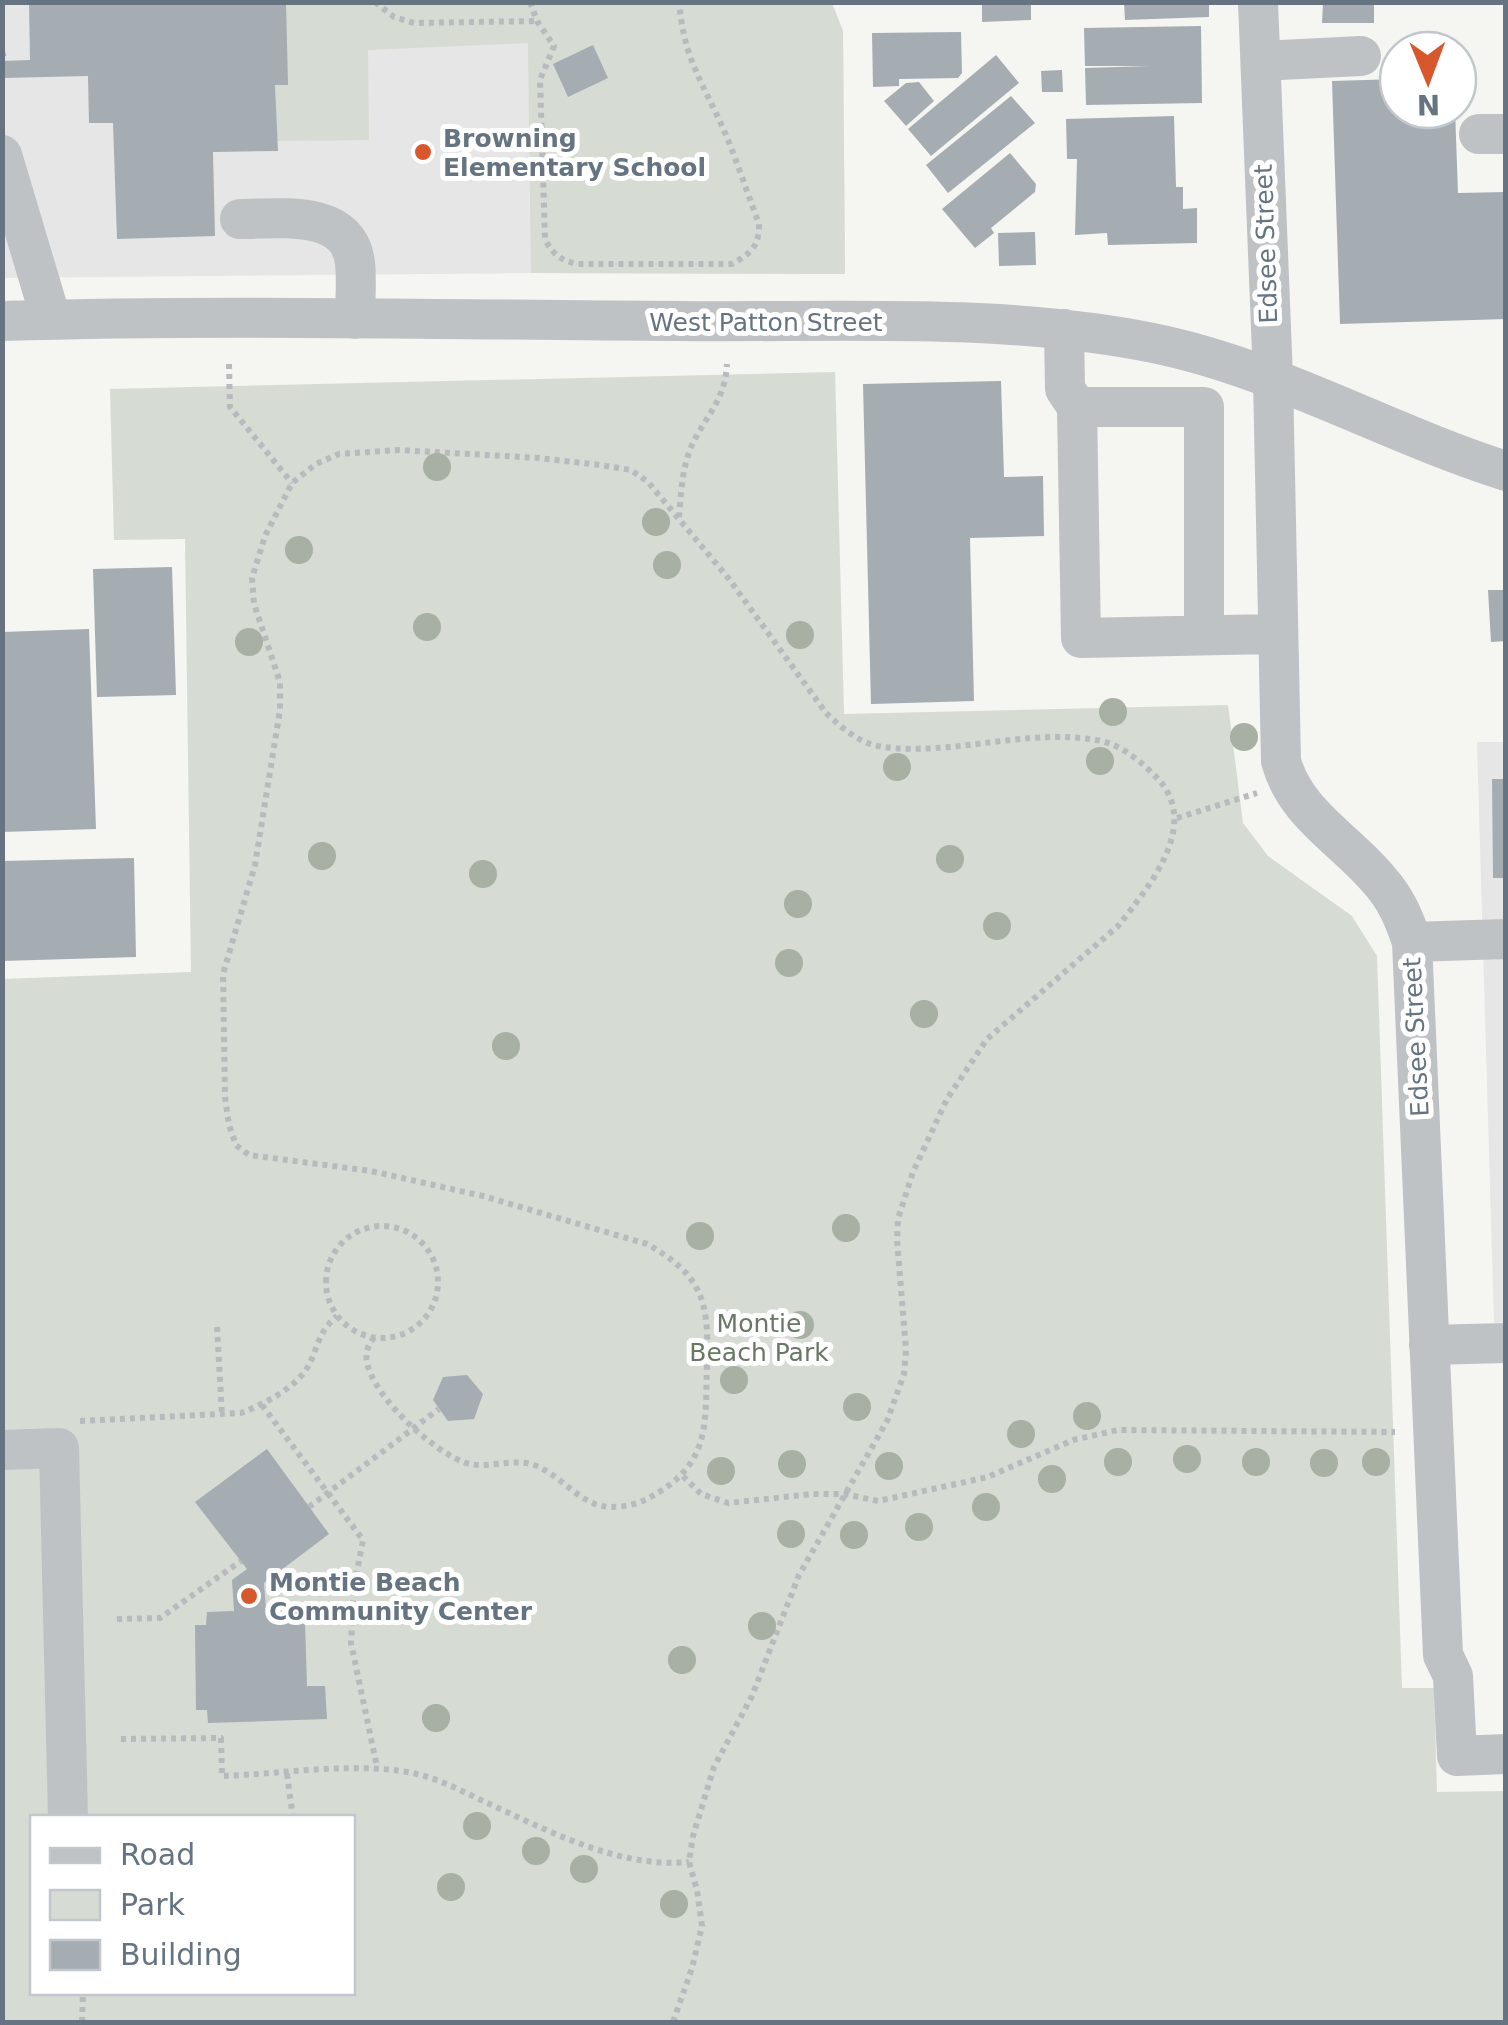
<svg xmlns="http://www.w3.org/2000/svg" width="1508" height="2025" font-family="'DejaVu Sans',sans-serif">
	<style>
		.built { fill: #e5e6e5 }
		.green { fill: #d6dbd3; fill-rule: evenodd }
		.building { fill: #a5acb2 }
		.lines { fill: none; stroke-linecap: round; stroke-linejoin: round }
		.path { stroke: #b8bbbd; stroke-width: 6; stroke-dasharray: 5 5; stroke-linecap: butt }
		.minor { stroke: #bec2c5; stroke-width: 40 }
		.tree { fill: #a7b0a3 }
		.poi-dot { fill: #d8582e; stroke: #fff; stroke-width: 4 }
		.labels { text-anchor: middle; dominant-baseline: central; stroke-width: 10; stroke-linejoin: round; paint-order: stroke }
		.poi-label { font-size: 25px; font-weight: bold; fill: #667481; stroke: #fff; text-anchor: start }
		.street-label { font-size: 25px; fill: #667481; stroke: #fff }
		.park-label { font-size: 25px; fill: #687864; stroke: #fff }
	</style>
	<rect width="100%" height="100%" fill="#f5f5f1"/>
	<path class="built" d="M2,3H832L843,31L845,274L531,273L3,278Z
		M1477,742H1506V1322L1494,1323Z"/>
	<path class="green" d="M286,3H832L843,31L845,274L531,273L528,43L368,50L369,140L277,141L275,85Z
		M835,372L844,714L1228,705L1243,823L1268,856L1352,916L1377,956L1402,1688H1434L1437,1792L1505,1791V2022H3L2,979L191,972L185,539L114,540L110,389ZM32,1818H352V1992H32Z"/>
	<path class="building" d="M29,2H286L288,85H275L278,151L213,152L215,236L117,239L113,123H89L88,76L3,78L2,61L30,60Z
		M982,2H1031V20L982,22Z
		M1124,2H1209V17L1125,20Z
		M1323,2H1374V23H1322Z
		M1201,26L1202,103L1086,105L1085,68L1149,66H1085L1084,28Z
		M961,32L962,73L958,78L899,79V86L873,87L872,33Z
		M593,45L608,78L568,97L553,64Z
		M996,55L1019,83L931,156L908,129Z
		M1062,70L1063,92H1042L1041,71Z
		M1398,79V110H1455L1458,193L1506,192V319L1340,324L1332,81Z
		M919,82L934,101L906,126L884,101L906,83Z
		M1011,96L1035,123L948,193L926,165Z
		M1174,116L1176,187H1183V209L1197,208V243L1108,245L1107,233L1075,235L1077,159H1067L1066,119Z
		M1010,153L1036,184L1035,192L991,228L994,233L975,248L942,209Z
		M1035,232L1036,265L999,266L998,233Z
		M1001,381L1004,477L1043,476L1044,536L970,538L974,701L871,704L863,384Z
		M172,567L176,695L97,697L93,569Z
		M1488,590H1506V641L1491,642Z
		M89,629L96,829L2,832V632Z
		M1492,779H1506V878H1493Z
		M134,858L136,957L2,961V861Z
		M467,1375L483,1394L474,1419L448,1421L433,1400L443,1377Z
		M267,1449L329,1534L264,1583L266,1610H293L292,1623H305L307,1686H325L327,1719L208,1723L207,1710H196L195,1625H206L207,1612L234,1611L232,1580L247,1569L195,1502Z"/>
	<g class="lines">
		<path class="path" d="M375,2L394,17L414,23L537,21
			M530,2L537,21L554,46L540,80L545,239C552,254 562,261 578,264H732C751,253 759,247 759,224C745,187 733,148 716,113C695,70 684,52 679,2
			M2,52L5,59
			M229,364L230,407L292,483
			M679,517C681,494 682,467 692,445C706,415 725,401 727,364
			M1177,818L1257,793
			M326 1282a56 56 0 1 1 112 0a56 56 0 1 1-112 0Z
			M217,1327L222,1415
			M374,1337C371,1342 368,1346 367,1351C359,1386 437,1457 470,1464C490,1468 511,1459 531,1464C555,1471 572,1495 595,1504C610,1510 633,1506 647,1499C711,1465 705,1428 707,1364C709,1301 703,1276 647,1244L483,1196L371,1171L249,1155L236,1145L229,1125L225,1097L223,974L255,865L280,710V682L254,604L252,578L265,536L292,483L316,464L339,454L399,450L539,458L600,465L631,470L648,482L729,579L826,713C842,728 861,745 884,747C954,756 1026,728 1096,740C1120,743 1143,763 1159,780C1200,826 1149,887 1118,926L987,1039L947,1099L913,1172L898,1219L897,1240L906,1350L904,1374L887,1421L799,1575L752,1696L714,1767L693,1836L689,1862L697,1890L702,1926L692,1968L673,2022
			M262,1405L363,1540L354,1587L351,1643L377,1767
			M80,1421L241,1413C261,1405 286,1393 301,1376C319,1356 313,1336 337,1316
			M683,1476L701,1494L728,1503L813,1494H845L878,1501L988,1477L1073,1440L1118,1430L1395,1432
			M309,1507L439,1409
			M117,1619L160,1618L241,1561
			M121,1739L221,1738L222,1776C283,1774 364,1760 421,1775C443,1781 464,1792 485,1802C547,1830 619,1869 689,1862
			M287,1774L293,1818
			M82,2022L83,1992"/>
		<path class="minor" d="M1258,2L1273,378L1281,761C1295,814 1346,840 1379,880C1396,899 1404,918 1412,942L1443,1655L1453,1676L1457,1756L1506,1754
			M1261,61L1361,56
			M1479,134H1506
			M2,155L51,319
			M240,219C278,219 349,208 355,263C357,281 355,301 355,319
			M2,321C227,314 453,320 678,321C833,323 1000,312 1153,343C1276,368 1386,433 1506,471
			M1064,329L1065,389L1077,407L1081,638L1277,634
			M1077,407H1204V635
			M1412,942L1506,939
			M1429,1345L1506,1343
			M2,1450L59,1448L68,1818"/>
	</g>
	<g class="tree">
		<circle cx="437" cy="467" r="14"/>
		<circle cx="656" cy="522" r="14"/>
		<circle cx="299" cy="550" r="14"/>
		<circle cx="667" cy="565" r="14"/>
		<circle cx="427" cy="627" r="14"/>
		<circle cx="800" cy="635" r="14"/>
		<circle cx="249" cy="642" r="14"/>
		<circle cx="1113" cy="712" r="14"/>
		<circle cx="1244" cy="737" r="14"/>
		<circle cx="1100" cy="761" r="14"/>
		<circle cx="897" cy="767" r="14"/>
		<circle cx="322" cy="856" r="14"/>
		<circle cx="950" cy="859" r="14"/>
		<circle cx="483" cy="874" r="14"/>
		<circle cx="798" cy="904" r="14"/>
		<circle cx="997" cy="926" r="14"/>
		<circle cx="789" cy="963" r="14"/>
		<circle cx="924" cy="1014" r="14"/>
		<circle cx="506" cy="1046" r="14"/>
		<circle cx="846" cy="1228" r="14"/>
		<circle cx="700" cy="1236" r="14"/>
		<circle cx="800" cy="1325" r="14"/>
		<circle cx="734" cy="1380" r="14"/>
		<circle cx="857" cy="1407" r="14"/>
		<circle cx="1087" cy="1416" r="14"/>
		<circle cx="1021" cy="1434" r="14"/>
		<circle cx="1187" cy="1459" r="14"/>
		<circle cx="1118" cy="1462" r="14"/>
		<circle cx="1256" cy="1462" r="14"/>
		<circle cx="1376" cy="1462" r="14"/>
		<circle cx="1324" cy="1463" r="14"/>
		<circle cx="792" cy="1464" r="14"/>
		<circle cx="889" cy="1466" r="14"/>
		<circle cx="721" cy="1471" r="14"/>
		<circle cx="1052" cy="1479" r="14"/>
		<circle cx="986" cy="1507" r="14"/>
		<circle cx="919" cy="1527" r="14"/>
		<circle cx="791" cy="1534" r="14"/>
		<circle cx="854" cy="1535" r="14"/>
		<circle cx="762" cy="1626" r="14"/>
		<circle cx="682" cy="1660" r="14"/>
		<circle cx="436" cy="1718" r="14"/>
		<circle cx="477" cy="1826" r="14"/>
		<circle cx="536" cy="1851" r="14"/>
		<circle cx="584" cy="1869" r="14"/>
		<circle cx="451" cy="1887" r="14"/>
		<circle cx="674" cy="1904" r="14"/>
	</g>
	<g class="poi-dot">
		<circle cx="423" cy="152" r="10"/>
		<circle cx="249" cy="1596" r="10"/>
	</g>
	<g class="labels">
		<g class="poi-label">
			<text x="443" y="138">Browning<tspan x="443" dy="29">Elementary School</tspan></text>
			<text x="269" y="1582">Montie Beach<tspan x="269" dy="29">Community Center</tspan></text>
		</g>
		<g class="street-label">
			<text transform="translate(1266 244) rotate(-92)">Edsee Street</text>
			<text x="766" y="322">West Patton Street</text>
			<text transform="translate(1416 1037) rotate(-93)">Edsee Street</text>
		</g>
		<g class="park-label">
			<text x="759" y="1323">Montie<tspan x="759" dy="29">Beach Park</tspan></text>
		</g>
	</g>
	<rect width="1508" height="2025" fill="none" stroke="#667481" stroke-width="10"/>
	<rect x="30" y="1815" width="325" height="180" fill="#ffffff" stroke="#c2c7cd" stroke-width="2.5"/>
	<rect x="50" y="1848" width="50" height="15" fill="#bec2c5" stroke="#c2c7cd" stroke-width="2.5"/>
	<text x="120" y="1865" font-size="30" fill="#667481">Road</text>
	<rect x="50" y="1890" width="50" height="30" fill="#d6dbd3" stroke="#c2c7cd" stroke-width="2.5"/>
	<text x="120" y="1915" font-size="30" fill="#667481">Park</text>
	<rect x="50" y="1940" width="50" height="30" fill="#a5acb2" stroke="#c2c7cd" stroke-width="2.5"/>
	<text x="120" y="1965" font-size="30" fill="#667481">Building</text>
	<g transform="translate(1428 80) rotate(179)"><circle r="48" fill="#ffffff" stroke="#c2c7cd" stroke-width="2.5"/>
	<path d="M0-8L18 38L0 25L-18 38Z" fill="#d8582e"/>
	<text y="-15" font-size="28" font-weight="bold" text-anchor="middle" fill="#667481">N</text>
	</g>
</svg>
